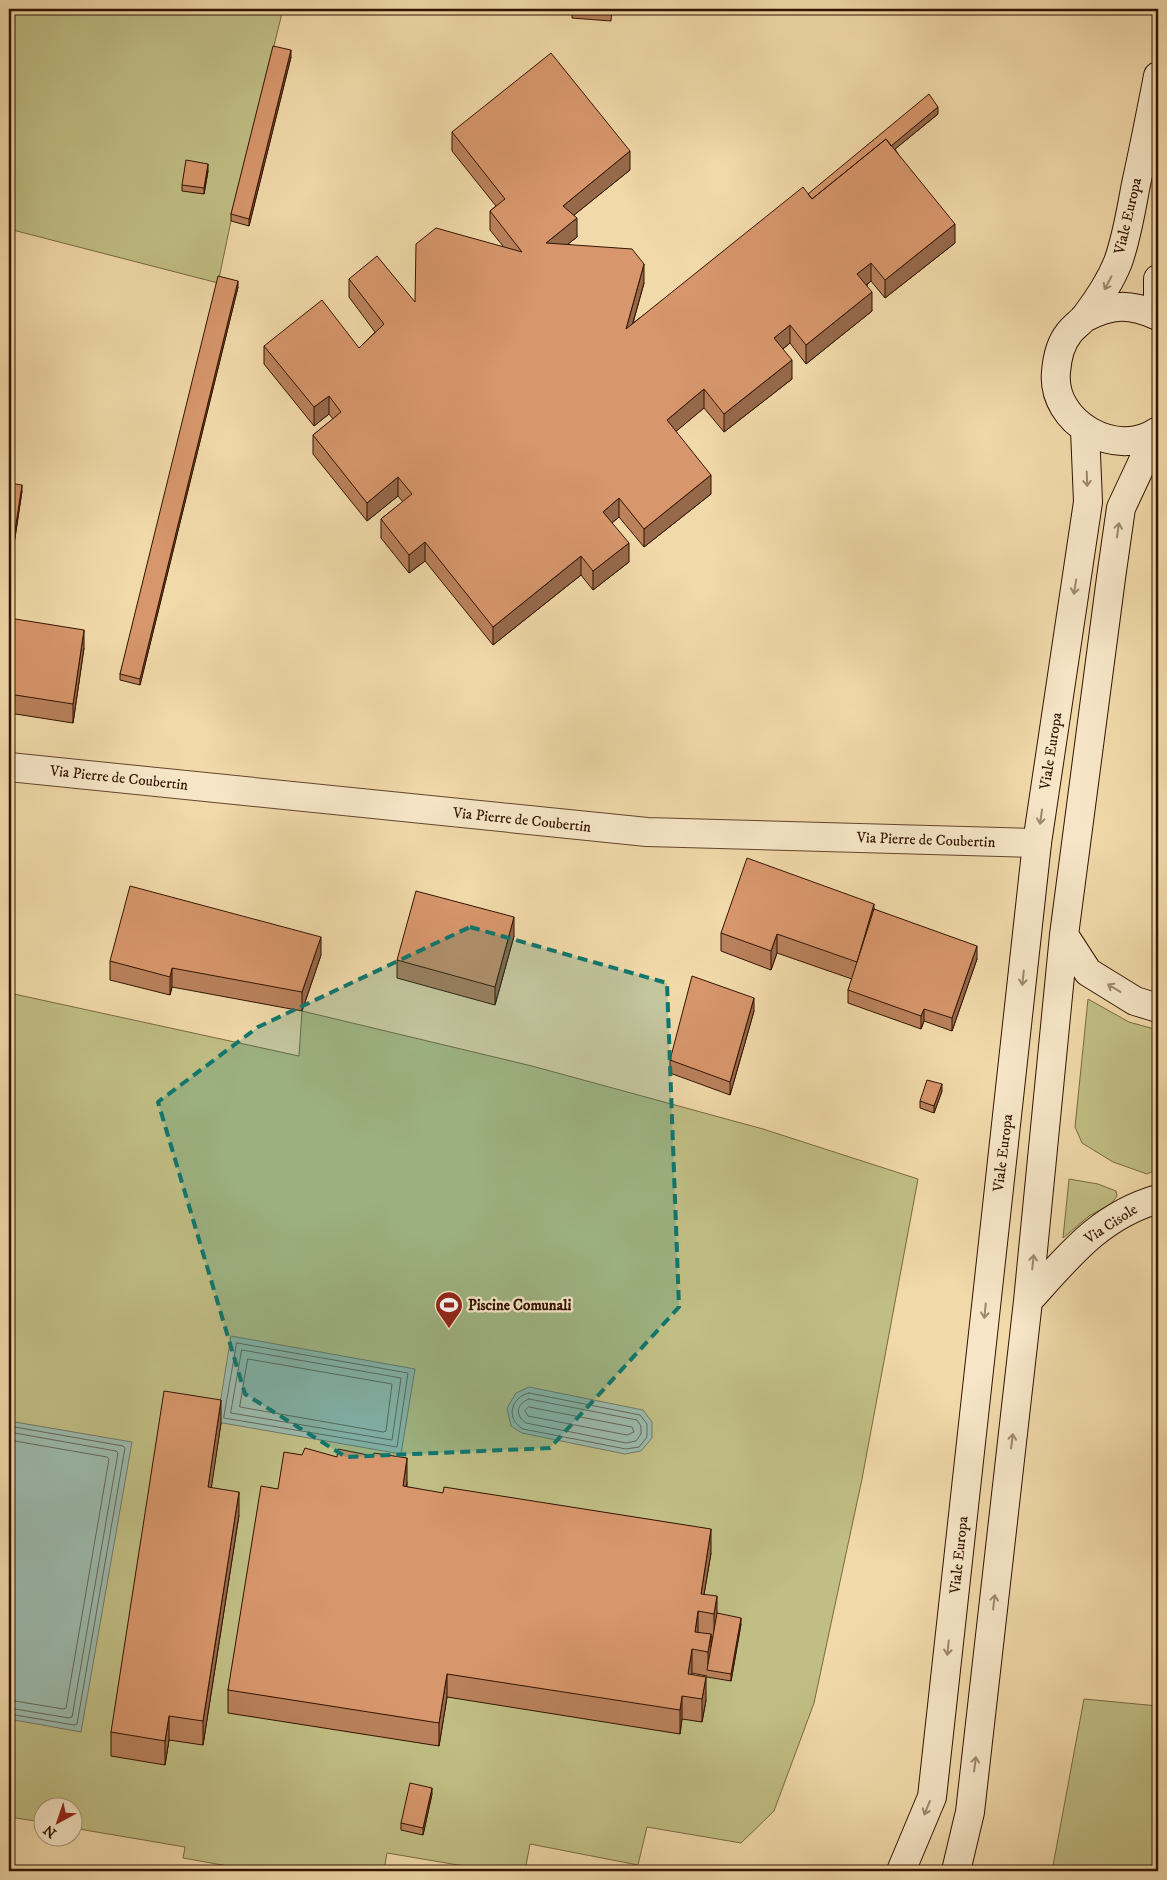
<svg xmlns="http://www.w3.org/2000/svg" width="1167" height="1880" font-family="'IM FELL DW Pica',serif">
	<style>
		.green { fill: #c0be84; stroke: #796842 }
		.water { fill: #9bbaad; stroke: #717768 }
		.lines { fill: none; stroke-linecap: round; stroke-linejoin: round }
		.shore { stroke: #666657; stroke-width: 1 }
		.street-casing { stroke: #62442b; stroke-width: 30 }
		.secondary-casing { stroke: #321301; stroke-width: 30 }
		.street { stroke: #f6e6c7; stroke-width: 28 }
		.secondary { stroke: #f6e6c7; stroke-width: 28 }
		.wall { fill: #b9815c; stroke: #321301; fill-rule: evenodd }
		.shaded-wall { fill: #96694b; stroke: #321301 }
		.building { fill: #d7966b; stroke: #321301 }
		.oneway { stroke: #9e876e }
		.marked { fill: #0f766e; fill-opacity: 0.2; stroke: #0f766e; stroke-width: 4; stroke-dasharray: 10 6; stroke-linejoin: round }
		.labels { text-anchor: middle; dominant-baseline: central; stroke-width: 4.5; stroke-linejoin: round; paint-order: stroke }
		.street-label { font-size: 15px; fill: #321301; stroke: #f6e6c7 }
		.poi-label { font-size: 15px; font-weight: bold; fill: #321301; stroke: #f6e6c7; text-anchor: start }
	</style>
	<rect width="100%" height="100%" fill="#f1d9a9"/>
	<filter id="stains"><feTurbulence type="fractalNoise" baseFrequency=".004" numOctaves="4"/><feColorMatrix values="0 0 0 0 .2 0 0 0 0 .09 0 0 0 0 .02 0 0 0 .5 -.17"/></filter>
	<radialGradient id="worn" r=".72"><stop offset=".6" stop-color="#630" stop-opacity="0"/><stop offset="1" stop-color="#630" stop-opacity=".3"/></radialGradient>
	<path class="green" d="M9,9H283L231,221L218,283L9,229Z
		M14,994L299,1056L302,1011L532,1066L763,1129L918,1179L862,1479L814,1703L774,1811L741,1843L647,1827L638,1865L530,1844L525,1871H494L387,1853L384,1871H364L342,1867L341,1871H256L183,1858L185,1847L73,1828L72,1808H42V1822L9,1817V1016Z
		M1088,999L1129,1022L1158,1030V1169L1147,1174L1113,1162L1082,1143L1075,1127Z
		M1069,1179L1098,1184L1116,1191L1117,1196L1111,1204L1089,1216L1063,1238Z
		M1084,1699L1158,1706V1871H1052Z"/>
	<path class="water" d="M231,1336L415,1369L401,1454L217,1422Z
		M529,1387L643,1410L652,1422V1438L641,1451L625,1454L522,1433L511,1426L507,1408L516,1393Z
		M9,1421L132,1442L81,1732L9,1719Z"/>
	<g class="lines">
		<path class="shore" d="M237,1343L408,1373L397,1447L224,1418Z
			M242,1350L401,1378L392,1440L231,1413Z
			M248,1359L392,1384L386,1431L383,1432L240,1407Z
			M529,1393L640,1415L647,1424V1437L639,1447L626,1449L523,1429C505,1419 511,1397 529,1393Z
			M529,1399L637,1420L641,1426V1434L636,1441L626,1443L526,1423C514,1415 517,1403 529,1399Z
			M529,1407L632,1427L634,1432L627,1435L528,1416L525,1411Z
			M9,1426L123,1446L125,1448L77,1724L74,1725L9,1714
			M9,1432L116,1451L118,1453L72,1717L69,1718L9,1708
			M9,1440L107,1457L109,1459L66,1708L63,1709L9,1700"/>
		<g class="street-casing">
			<path id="street" d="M9,767L647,832L1037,843"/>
		</g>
		<g class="secondary-casing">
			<path id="secondary" d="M1158,76C1151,112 1144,148 1136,184C1131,210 1127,237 1118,262C1110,282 1098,300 1085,317C1080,323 1073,327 1069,333C1060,344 1057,359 1056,372C1051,423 1117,460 1158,431
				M1158,279V296
				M1084,318C1112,304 1129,303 1158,316
				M1064,935L1088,972L1135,1001L1158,1008
				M1028,1301C1068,1257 1099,1216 1158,1199
				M901,1871L932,1797L1037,843L1088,502L1085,430
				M956,1871L970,1812L1028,1301L1064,935L1111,578L1121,508L1156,433"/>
		</g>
		<use href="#street" class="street"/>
		<use href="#secondary" class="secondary"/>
	</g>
	<path class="wall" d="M504,9H535V13L504,11Z
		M572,9H612L611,21L572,18Z
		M291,57L249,226L231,221V214Z
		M938,114L895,149L955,243L885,298L871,281L867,285L872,311L806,364L790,343L783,349L792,379L724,432L704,408L676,431L711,494L644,547L619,517L612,523L629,562L593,590L581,575L493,645L425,561L409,573L381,538V519L403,502L398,496L367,521L313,454V435L333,419L329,414L314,426L264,364V346L359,348L375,332L349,297V279L415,302L503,246L490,230V211L496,206L452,151V132L630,170L574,215L577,237L568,244L644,283L633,323L808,194Z
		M208,171L204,194L182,191V185Z
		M238,287L140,685L120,680V674Z
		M9,483L22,491L14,544L9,543Z
		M9,618L84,648L73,723L9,713Z
		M874,909L977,959L952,1031L924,1021L921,1029L848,1003V990L852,979L777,953L771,970L721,951V933Z
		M514,936L495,1005L397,978V960Z
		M321,955L302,1011L172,987L170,995L110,980V961Z
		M754,1011L730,1095L670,1073V1060Z
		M942,1091L934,1113L920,1108V1101Z
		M221,1423L211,1487L239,1515L203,1745L169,1740L165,1765L111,1756V1732Z
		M407,1482V1487L711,1553L704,1594L717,1613L741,1624L731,1681L707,1677V1676L692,1673L691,1674L706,1700L702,1722L682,1719L680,1734L447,1697L439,1746L228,1713V1690L278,1489ZM711,1637H713L711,1652Z
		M432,1794L423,1835L401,1830V1823Z"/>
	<path class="shaded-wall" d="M291,50V57L249,226V219Z
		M938,107V114L812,217V211Z
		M630,151V170L563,224V206Z
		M208,164V171L204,194V188Z
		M577,218V237L546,261V243Z
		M955,224V243L885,298V280Z
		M871,263V281L857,292V274Z
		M644,264V283L626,347V329Z
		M238,281V287L140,685V679Z
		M872,292V311L806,364V345Z
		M790,325V343L774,356V338Z
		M792,360V379L724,432V414Z
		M704,389V408L667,439V420Z
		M329,396V414L314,426V407Z
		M711,475V494L644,547V529Z
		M398,477V496L367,521V503Z
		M22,485V491L14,544V537Z
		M619,498V517L603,530V512Z
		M425,542V561L409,573V555Z
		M629,543V562L593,590V571Z
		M581,556V575L493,645V627Z
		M84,630V648L73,723V704Z
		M874,904V922L857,962Z
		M514,917V936L495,1005V987Z
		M777,934V953L771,970V951Z
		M321,937V955L302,1011V992Z
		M977,946V959L952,1031V1018Z
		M172,968V987L170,995V977Z
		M754,998V1011L730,1095V1082Z
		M924,1009V1021L921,1029V1016Z
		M942,1084V1091L934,1113V1106Z
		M221,1400V1423L208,1510V1487Z
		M407,1458V1482L403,1510V1486Z
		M239,1492V1515L203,1745V1721Z
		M711,1529V1553L701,1612V1594Z
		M717,1596V1620L714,1637V1614Z
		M698,1611V1634L695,1632Z
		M741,1618V1624L731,1681V1674Z
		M711,1634V1658L708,1670V1652Z
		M692,1649V1673L688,1697V1674Z
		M447,1674V1697L439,1746V1723Z
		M706,1677V1700L702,1722V1699Z
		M682,1696V1719L680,1734V1710Z
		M169,1716V1740L165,1765V1741Z
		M432,1788V1794L423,1835V1828Z"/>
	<path class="building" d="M273,46L291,50L249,219L231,214Z
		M551,53L630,151L563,206L577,218L546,243L632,249L644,264L626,329L803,187L812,199L886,139L955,224L885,280L871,263L857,274L872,292L806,345L790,325L774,338L792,360L724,414L704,389L667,420L711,475L644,529L619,498L603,512L629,543L593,571L581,556L493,627L425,542L409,555L381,519L412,494L398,477L367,503L313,435L341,412L329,396L314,407L264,346L322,300L359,348L384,324L349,279L377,256L415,302L416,244L436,228L522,252L490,211L505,199L452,132Z
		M929,94L938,107L891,146L886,139L812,199L808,194Z
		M186,160L208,164L204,188L182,185Z
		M218,276L238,281L140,679L120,674Z
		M9,483L22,485L14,537H9Z
		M9,618L84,630L73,704L9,694Z
		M747,858L874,904L857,962L777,934L771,951L721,933Z
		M130,886L321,937L302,992L172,968L170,977L110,961Z
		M416,891L514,917L495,987L397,960Z
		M874,909L977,946L952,1018L924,1009L921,1016L848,990Z
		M692,976L754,998L730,1082L670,1060Z
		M927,1080L942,1084L934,1106L920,1101Z
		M164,1391L221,1400L208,1487L239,1492L203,1721L169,1716L165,1741L111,1732Z
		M305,1448L337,1457L338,1449L373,1456L374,1453L407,1458L403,1486L443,1493L444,1487L711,1529L701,1594L717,1596L714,1614L698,1611L695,1632L711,1634L708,1652L692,1649L688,1674L706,1677L702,1699L682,1696L680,1710L447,1674L439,1723L228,1690L261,1486L278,1489L284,1452L302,1455Z
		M717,1613L741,1618L731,1674L707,1670Z
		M410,1783L432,1788L423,1828L401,1823Z"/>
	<defs><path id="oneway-shaft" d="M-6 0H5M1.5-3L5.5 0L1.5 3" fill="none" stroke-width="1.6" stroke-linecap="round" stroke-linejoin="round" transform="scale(1.25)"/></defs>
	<g class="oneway">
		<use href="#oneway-shaft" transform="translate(1108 283) rotate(118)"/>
		<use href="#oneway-shaft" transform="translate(1087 479) rotate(88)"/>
		<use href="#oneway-shaft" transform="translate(1118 530) rotate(-82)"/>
		<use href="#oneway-shaft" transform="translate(1075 587) rotate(99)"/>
		<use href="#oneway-shaft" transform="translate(1041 817) rotate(98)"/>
		<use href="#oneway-shaft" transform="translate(1023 978) rotate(96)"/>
		<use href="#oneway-shaft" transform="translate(1114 988) rotate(-149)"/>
		<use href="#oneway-shaft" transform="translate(1033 1262) rotate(-84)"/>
		<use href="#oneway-shaft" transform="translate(985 1311) rotate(96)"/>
		<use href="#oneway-shaft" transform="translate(1012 1441) rotate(-83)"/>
		<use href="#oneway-shaft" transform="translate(994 1602) rotate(-83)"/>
		<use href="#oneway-shaft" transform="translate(948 1648) rotate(96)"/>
		<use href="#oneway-shaft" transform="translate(975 1764) rotate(-83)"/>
		<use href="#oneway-shaft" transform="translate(927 1808) rotate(112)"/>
	</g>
	<path class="marked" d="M470,927L667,983L679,1307L550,1448L346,1457L245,1394L158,1102L258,1027Z"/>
	<defs>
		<g id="stadium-pin" transform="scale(1.4375)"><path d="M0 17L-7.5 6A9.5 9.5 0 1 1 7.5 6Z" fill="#8f2418" stroke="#f6e6c7"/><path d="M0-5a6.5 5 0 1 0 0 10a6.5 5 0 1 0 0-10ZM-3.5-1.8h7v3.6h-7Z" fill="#fff"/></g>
	</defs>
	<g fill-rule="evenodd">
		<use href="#stadium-pin" x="449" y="1305"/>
	</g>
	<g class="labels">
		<g class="street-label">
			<text transform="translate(1128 216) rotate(-77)">Viale Europa</text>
			<text transform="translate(1051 751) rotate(-81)">Viale Europa</text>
			<text transform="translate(119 778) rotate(6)">Via Pierre de Coubertin</text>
			<text transform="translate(522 820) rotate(6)">Via Pierre de Coubertin</text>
			<text transform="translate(926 840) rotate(2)">Via Pierre de Coubertin</text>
			<text transform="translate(1003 1153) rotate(-83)">Viale Europa</text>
			<text transform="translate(1111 1224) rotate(-33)">Via Cisole</text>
			<text transform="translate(959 1555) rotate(-84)">Viale Europa</text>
		</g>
		<g class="poi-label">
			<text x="468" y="1305">Piscine Comunali</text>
		</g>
	</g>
	<rect width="1167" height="1880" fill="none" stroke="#f1d9a9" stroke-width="30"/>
	<rect x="10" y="10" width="1147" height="1860" fill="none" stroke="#321301" stroke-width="2.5"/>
	<rect x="15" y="15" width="1137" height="1850" fill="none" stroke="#321301"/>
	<g transform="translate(58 1822) rotate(220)"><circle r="24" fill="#f6e6c7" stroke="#a89278"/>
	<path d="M0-4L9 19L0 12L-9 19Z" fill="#8f2418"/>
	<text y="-8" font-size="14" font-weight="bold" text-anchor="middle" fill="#321301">N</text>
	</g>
	<rect width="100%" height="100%" filter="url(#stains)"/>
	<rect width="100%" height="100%" fill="url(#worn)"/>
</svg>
